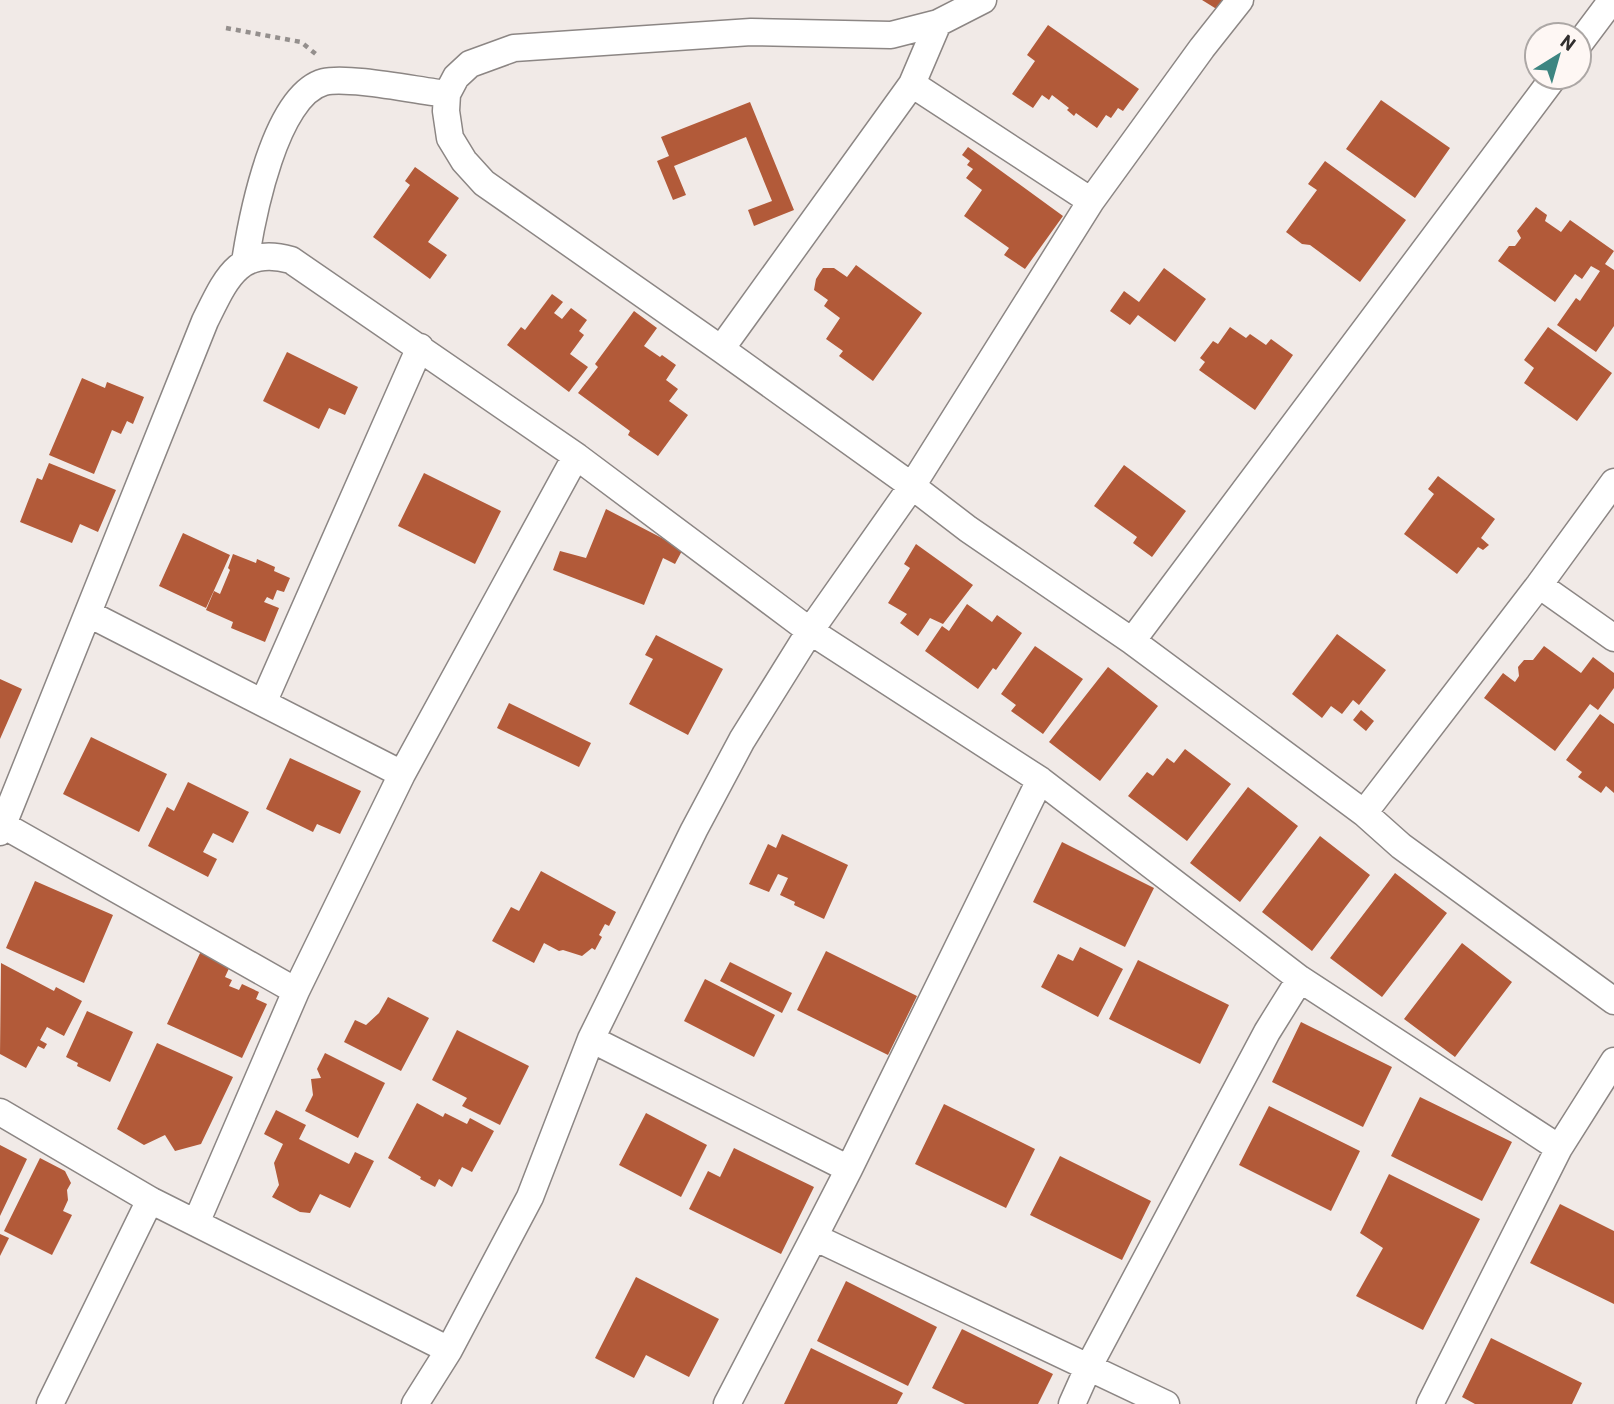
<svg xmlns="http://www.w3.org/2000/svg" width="1614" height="1404" font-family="Barlow,sans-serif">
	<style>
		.building { fill: #b25a39 }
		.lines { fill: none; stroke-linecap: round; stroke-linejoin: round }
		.street-casing { stroke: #8c8684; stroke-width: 29 }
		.path { stroke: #948f8d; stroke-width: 4.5; stroke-dasharray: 5 5; stroke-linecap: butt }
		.street { stroke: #fff; stroke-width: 26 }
	</style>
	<rect width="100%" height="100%" fill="#f1eae7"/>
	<path class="building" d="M1202,0H1231L1223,13Z
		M1048,25L1139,89L1123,111L1118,108L1111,118L1106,115L1097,128L1076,113L1074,116L1067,110L1069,108L1052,95L1049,100L1042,95L1033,108L1012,94L1035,61L1027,55Z
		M1381,100L1450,148L1415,198L1346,149Z
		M750,102L794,210L754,226L748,210L772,201L746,137L674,166L686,195L673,200L657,161L669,156L661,137Z
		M968,147L1063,216L1025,269L1004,255L1009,248L964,216L982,190L966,178L973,169L967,165L970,161L962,155Z
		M1325,161L1406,220L1360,282L1310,245L1302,244L1286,232L1317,190L1308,184Z
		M415,167L459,198L428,242L447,255L430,279L373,237L410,185L405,181Z
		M1536,207L1547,215L1545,221L1561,232L1570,220L1614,251L1605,264L1614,270V326L1596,352L1557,325L1576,298L1580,301L1600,271L1591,266L1582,279L1575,274L1555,302L1498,261L1509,246H1515L1521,238L1517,231Z
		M856,265L922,313L873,381L839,356L843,351L826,339L840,318L824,306L828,300L814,290L816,279L823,268H834L847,277Z
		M1164,268L1206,299L1175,342L1138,315L1130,325L1110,311L1124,291L1139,302Z
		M552,294L563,302L554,313L562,319L571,308L587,320L579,331L584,335L570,354L588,367L569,392L507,345L521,327L525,330Z
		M634,311L657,328L644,346L660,357L662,355L676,365L666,380L678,389L669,401L688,415L658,456L628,435L630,431L578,393L598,367L595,364Z
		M1230,327L1246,338L1250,334L1266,345L1271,339L1293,355L1255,410L1199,370L1205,362L1200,358L1213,341L1218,344Z
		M1548,327L1612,373L1577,421L1524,383L1534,368L1524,360Z
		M287,352L358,387L345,415L329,408L319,429L263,401Z
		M82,378L105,388L107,382L144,397L133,424L127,421L121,434L112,430L94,474L49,455Z
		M49,463L116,490L98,532L80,524L72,543L20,522L37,478L42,480Z
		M1124,465L1186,511L1152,557L1133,543L1137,537L1094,506Z
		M424,473L501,511L475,564L398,526Z
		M1438,476L1495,519L1481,538L1489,545L1483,550L1478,547L1457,574L1404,534L1434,494L1428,489Z
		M606,509L683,549L675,564L663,558L644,605L553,570L560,551L586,558Z
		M183,533L230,555L206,608L159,586Z
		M916,544L973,585L943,624L930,618L918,636L900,623L907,614L888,603L910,568L904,564Z
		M233,554L256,563L257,559L275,567L274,571L290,578L284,592L277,590L273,600L267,597L264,602L279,608L265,642L231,628L233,622L206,610L214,591L220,594L230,570L228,568Z
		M967,604L992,622L997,615L1022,633L996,670L993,668L978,689L925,651L942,626L949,631Z
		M1337,634L1386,670L1359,705L1353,700L1342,714L1331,706L1322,718L1292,694Z
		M656,635L723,669L688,735L629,704L653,659L645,655Z
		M1035,646L1083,679L1043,734L1011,711L1016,705L1001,694Z
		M1544,646L1581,673L1593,657L1614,673V688L1598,710L1590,704L1555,751L1484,698L1503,673L1515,682L1519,676L1518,667L1524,660H1533Z
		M1108,667L1158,706L1100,781L1049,742Z
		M0,679L22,689L0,739Z
		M509,703L591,743L579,767L497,728Z
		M1361,710L1374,721L1366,731L1353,720Z
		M1600,714L1614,724V793L1606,786L1601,793L1578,777L1582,772L1566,760Z
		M91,737L167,774L139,832L63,794Z
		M1185,749L1231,784L1187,841L1128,796L1147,772L1153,776L1167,758L1174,763Z
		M290,758L361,791L340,834L317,824L313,832L266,809Z
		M188,782L249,812L233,843L213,833L203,852L217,859L208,877L148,846L167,807L174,811Z
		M1248,787L1298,826L1240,902L1190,863Z
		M782,834L848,865L824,919L794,905L795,902L780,895L788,878L778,874L769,892L749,884L768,844L776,848Z
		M1320,836L1370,875L1312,951L1262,912Z
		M1062,842L1154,888L1125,947L1033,902Z
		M541,871L616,912L609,926L605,924L599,935L602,937L595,950L592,948L582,956L563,950L559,951L544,943L534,963L492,941L511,907L519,911Z
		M1395,873L1447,913L1382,997L1330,958Z
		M35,881L113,915L84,983L6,948Z
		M1462,943L1512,982L1455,1057L1404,1019Z
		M1080,947L1123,969L1098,1017L1041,987L1058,954L1073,961Z
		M201,951L231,964L225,977L232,980L229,986L239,990L242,984L259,992L256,999L267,1004L242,1058L167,1024Z
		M826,951L917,996L888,1055L797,1010Z
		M1138,960L1229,1005L1200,1064L1109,1019Z
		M730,962L792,993L782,1013L720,981Z
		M1,963L54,991L56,987L82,1001L64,1036L47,1027L40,1040L47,1044L44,1049L38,1046L26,1068L0,1054Z
		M705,979L775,1015L754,1057L684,1021Z
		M388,997L429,1018L401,1071L344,1042L355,1020L366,1025L379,1013Z
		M87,1011L133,1032L110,1082L77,1066L78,1063L66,1057Z
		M1301,1022L1392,1067L1363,1127L1272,1082Z
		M457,1030L529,1066L500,1125L462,1106L467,1098L432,1080Z
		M157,1043L233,1077L201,1144L175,1151L165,1135L144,1145L117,1129Z
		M325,1053L385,1083L358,1138L305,1111L313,1095L311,1079L321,1078L317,1069Z
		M1420,1097L1512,1142L1482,1201L1391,1156Z
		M417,1103L443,1117L445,1113L467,1124L470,1118L494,1131L472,1172L462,1167L452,1187L439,1179L435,1187L420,1179L421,1177L388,1158Z
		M944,1104L1035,1149L1006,1208L915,1164Z
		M1269,1106L1360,1151L1331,1211L1239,1165Z
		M276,1110L306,1125L299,1139L349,1164L355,1152L374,1161L350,1208L320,1194L310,1213L300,1212L272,1197L279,1185L274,1163L283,1144L264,1134Z
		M646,1113L707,1145L681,1197L619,1165Z
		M0,1145L27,1159L0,1216Z
		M734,1148L814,1187L781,1254L689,1209L708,1171L720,1177Z
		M1060,1156L1151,1201L1122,1260L1030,1215Z
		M40,1158L65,1171L71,1183L67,1190L68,1200L63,1211L72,1215L52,1255L4,1231Z
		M1389,1174L1480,1219L1423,1330L1356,1296L1383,1248L1360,1233Z
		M1560,1204L1614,1231V1304L1530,1263Z
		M0,1234L9,1238L0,1256Z
		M636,1277L719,1319L689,1377L646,1355L634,1378L595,1358Z
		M846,1281L937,1327L908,1386L817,1341Z
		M962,1329L1053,1374L1038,1404H965L932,1388Z
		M1491,1338L1582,1383L1572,1404H1475L1462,1397Z
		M811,1348L903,1393L897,1404H784Z"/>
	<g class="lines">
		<g class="street-casing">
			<path id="street" d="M983,0L938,23L891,35L751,32L514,48L470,64L456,77L447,94L446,111L450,138L464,161L484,183L721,349L912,486L968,529L1132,641L1364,813L1401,846L1614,1001
				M1579,44L1612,0
				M912,84L1091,201
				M245,262C252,217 275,95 324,82C348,76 419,91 447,94
				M721,349L912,84L938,23
				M1539,585L1614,638
				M89,614L402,774
				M1132,641L1554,77
				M263,703L420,347
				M1364,813L1539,585L1614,482
				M3,825L296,991
				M0,832L205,321C225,281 238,245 291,260L576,456L810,631L1040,780L1300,979L1559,1148
				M591,1039L849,1169L814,1237L1166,1404
				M0,1112L150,1200L449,1350
				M849,1169L1040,780
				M196,1223L296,991L402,774L576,456
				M50,1404L150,1200
				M415,1404L449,1350L530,1197L591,1039L694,830L742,740L810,631L912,486L1091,201L1202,48L1240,0
				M727,1404L814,1237
				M1072,1404L1089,1366L1267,1032L1300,979
				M1430,1404L1559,1148L1614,1061"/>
		</g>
		<path class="path" d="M226,28L301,42L317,55"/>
		<use href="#street" class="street"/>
	</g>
	<g transform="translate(1558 56) rotate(37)"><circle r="33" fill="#fef7f4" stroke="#aca7a5" stroke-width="2"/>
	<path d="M0-5L12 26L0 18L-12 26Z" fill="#3d8581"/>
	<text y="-10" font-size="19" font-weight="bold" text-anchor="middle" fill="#312e2e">N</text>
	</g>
</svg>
